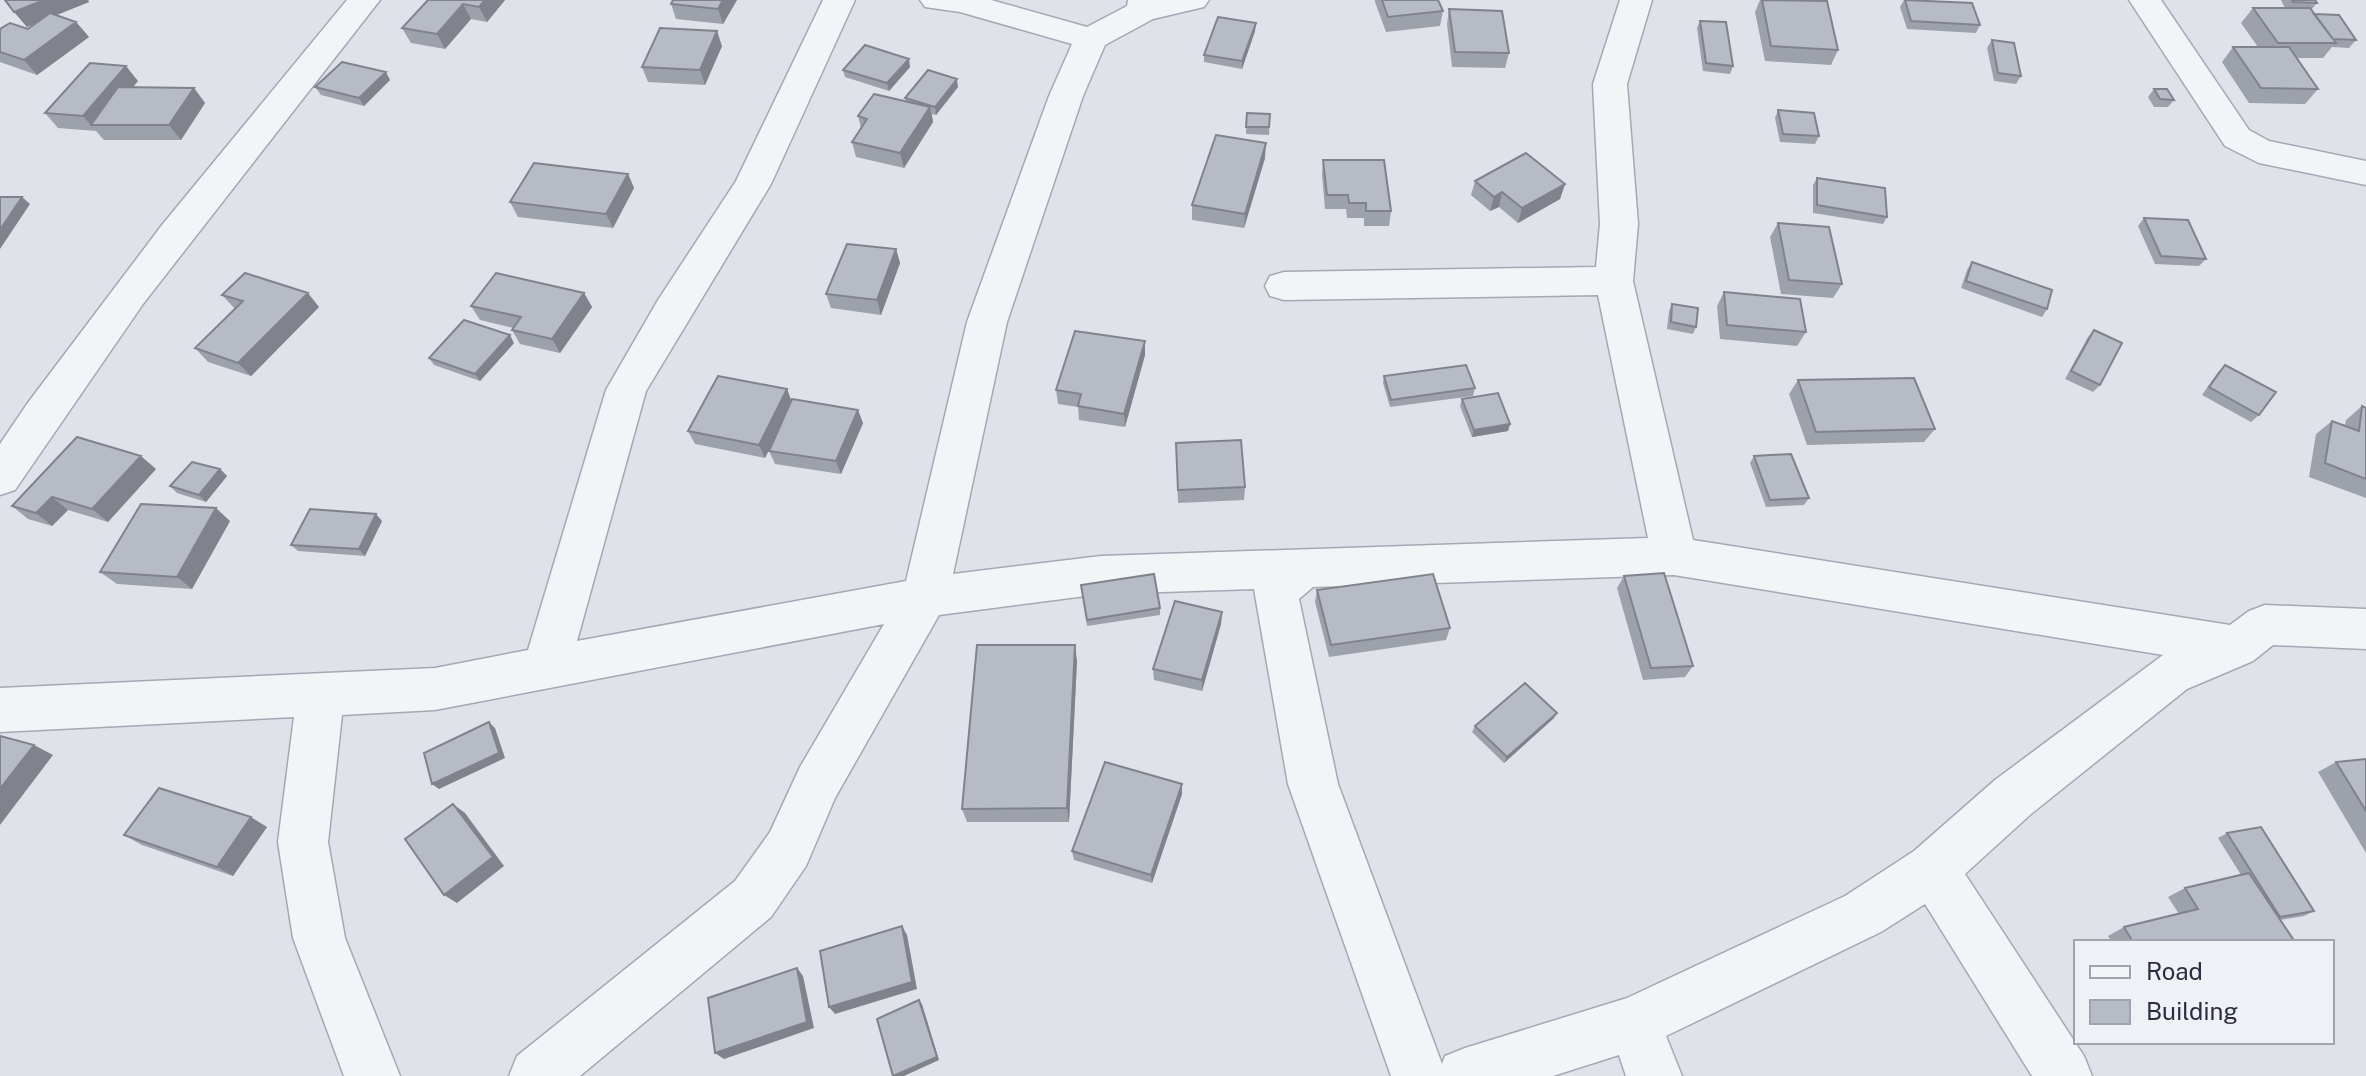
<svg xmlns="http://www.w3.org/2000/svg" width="2366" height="1076" font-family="'Public Sans',sans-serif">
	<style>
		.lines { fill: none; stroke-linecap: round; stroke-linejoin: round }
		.minor-casing { stroke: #a5a8b3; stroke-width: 3 }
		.minor { fill: #f2f4f7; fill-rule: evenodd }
		.wall { fill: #9da1aa }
		.shaded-wall { fill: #80838b }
		.building { fill: #b7bbc6; stroke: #80838b; stroke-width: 2 }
	</style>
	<rect width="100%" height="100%" fill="#e0e2e9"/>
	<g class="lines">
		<g class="minor-casing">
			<path id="minor" d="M347,0H380L143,304L15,490L0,495V444L27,404L162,225Z
				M823,0H855L771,184L646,391L577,641L906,581L967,322L1049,96L1072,44L960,12L925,7L920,0H991L1087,27L1127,6L1128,0H1209L1204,7L1153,19L1105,45L1083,96L1007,322L953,574L1101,556L1648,538L1598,295L1284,300L1270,296L1265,286L1270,276L1284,272L1596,267L1600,224L1593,84L1620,0H1652L1627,84L1638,224L1633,281L1693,540L2230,625L2249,611L2265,605L2366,609V649L2273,645L2253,661L2187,689L2031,814L1965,874L2084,1056L2092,1076H2032L1925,904L1881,932L1666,1036L1682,1076H1626L1619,1055L1553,1076H1391L1288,784L1254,589L1101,594L939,615L835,798L806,866L771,917L580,1076H509L517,1056L735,881L770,832L800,767L884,624L435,710L342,715L328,842L345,938L400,1076H344L293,938L278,842L294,717L0,732V688L435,668L528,650L606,390L658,300L736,181ZM1674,575L2163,655L1995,780L1914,851L1845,896L1627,998L1465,1048L1445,1056L1442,1064L1338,784L1299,599L1313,587Z
				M2129,0H2161L2249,130L2269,141L2366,161V185L2259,163L2225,146Z"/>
		</g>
		<use href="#minor" class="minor"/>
	</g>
	<path class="wall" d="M5,0H88L89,2L56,15L76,22L89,37L37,75L0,62V29H28L36,24L27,27Z
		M428,0H505L487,22L471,19L445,49L411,43L402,28Z
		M673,0H737L723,24L676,19L671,4Z
		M1375,0H1438L1443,11L1440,26L1386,32L1375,2Z
		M1760,0H1808L1838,50L1831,65L1765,61L1755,12Z
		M1904,0L1980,25L1976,33L1907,29L1900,7Z
		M2281,0H2315L2317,3L2311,10L2314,14L2356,40L2349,48L2332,47L2323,58H2297L2318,89L2305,104L2249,103L2222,62L2233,47H2258L2241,23L2253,8H2285Z
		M1449,9L1509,53L1505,68L1452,67L1447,24Z
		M1700,21L1733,66L1730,74L1703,71L1697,28Z
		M1255,31L1242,69L1204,62V55Z
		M1992,40L2021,76L2016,84L1994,81L1987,48Z
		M722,46L705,85L648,82L642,67Z
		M910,67L889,91L845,77L843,70Z
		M390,80L364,106L321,95L315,87Z
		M138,81L133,87L194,88L205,103L181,140H104L96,131L58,128L45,113Z
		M958,87L936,115L932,114L933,122L904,168L856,157L852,142L861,128L858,116L906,101L905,98Z
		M2154,89L2174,100L2168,107H2154L2148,97Z
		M1778,110L1819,136L1815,144L1780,142L1775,118Z
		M1247,113L1270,114L1269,135L1246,134Z
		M1265,158L1244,228L1192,220V205Z
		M1323,160L1391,211L1389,226H1364V218H1347L1346,209H1325L1322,175Z
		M628,174L634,188L613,228L518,217L510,202Z
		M1817,178L1887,217L1883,224L1813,213V185Z
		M1475,181L1565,184L1560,199L1518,223L1499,207L1490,211L1471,195Z
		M2144,218L2206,259L2199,266L2155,264L2138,226Z
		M1778,223L1842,284L1833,298L1781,294L1770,237Z
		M896,249L900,263L881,315L831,308L826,294Z
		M1972,262L2047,309L2042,317L1961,288L1967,270Z
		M1724,292L1806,332L1797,346L1720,339L1717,306Z
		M584,293L592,307L560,353L520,344L512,330L513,328L480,320L471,306Z
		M222,295L319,307L251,376L208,362L195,348L235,309Z
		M1672,304L1696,327L1693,334L1667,329L1669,311Z
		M2094,330L2100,385L2093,392L2065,379L2088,337Z
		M514,343L480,381L434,365L429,358Z
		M1145,355L1125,427L1079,420L1078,407L1058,404L1056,390Z
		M2225,365L2259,415L2251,422L2202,395L2218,372Z
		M1384,376L1475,388L1473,396L1390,407L1383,383Z
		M1798,380L1935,429L1924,442L1807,445L1789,394Z
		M787,389L791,400L863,423L841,474L775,464L769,451L773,441L765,458L695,444L688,431Z
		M1462,399L1510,424L1508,431L1472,437L1460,406Z
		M2362,406L2366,408V498L2309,477L2316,434L2332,421L2345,425L2346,420Z
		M1176,443L1245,487L1244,500L1178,503Z
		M1754,456L1809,498L1804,505L1766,507L1750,463Z
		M156,469L108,522L68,510L52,526L28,519L12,506Z
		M220,469L227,476L206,502L177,493L170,486Z
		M230,521L192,589L117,584L100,572Z
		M382,521L365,556L298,551L291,545Z
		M1624,576L1693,666L1685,677L1643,680L1617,588Z
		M1081,585L1160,608V615L1087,626Z
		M1317,590L1450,628L1446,640L1329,657L1315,602Z
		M1222,612L1221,624L1202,691L1154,680L1153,669Z
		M1077,661L1069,822H967L962,809Z
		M1554,718L1504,763L1472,732L1475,726Z
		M2366,759V853L2318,772L2336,762Z
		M1182,784V794L1152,883L1074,860L1072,851Z
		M267,827L233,876L142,845L124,835Z
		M2227,833L2314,911L2304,916L2280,920L2295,942H2112L2108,936L2124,927L2179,914L2168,897L2185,888L2241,875L2218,838Z"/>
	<path class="shaded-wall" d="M44,0H88L89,2L27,27L14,12Z
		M485,0H505L487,22L479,7Z
		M723,0H737L723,24L718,9Z
		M463,4L471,19L445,49L437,34Z
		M76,22L89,37L37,75L24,60Z
		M1256,23L1255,31L1242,69V61Z
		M717,31L722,46L705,85L700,70Z
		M909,59L910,67L889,91L887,83Z
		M126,66L138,81L101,125H91L96,131L83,116Z
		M386,72L390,80L364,106L359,98Z
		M957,79L958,87L936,115L935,107Z
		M194,88L205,103L181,140L169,125Z
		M930,107L933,122L904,168L900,153Z
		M1266,143L1265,158L1244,228L1245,214Z
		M628,174L634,188L613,228L606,214Z
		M1565,184L1560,199L1518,223L1522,208Z
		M1502,192L1499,207L1490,211L1494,197Z
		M22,197L30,204L0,249V230Z
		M896,249L900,263L881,315L877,300Z
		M308,293L319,307L251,376L238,363Z
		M584,293L592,307L560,353L552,339Z
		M510,335L514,343L480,381L475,374Z
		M1145,341V355L1125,427L1124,414Z
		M787,389L792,403L765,458L759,445Z
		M858,410L863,423L841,474L836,461Z
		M1510,424L1508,431L1472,437L1474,430Z
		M141,456L156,469L108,522L92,509Z
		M220,469L227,476L206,502L199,495Z
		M52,497L68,510L52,526L36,513Z
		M216,508L230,521L192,589L177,577Z
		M376,514L382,521L365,556L359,549Z
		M1222,612L1221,624L1202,691V680Z
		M1075,645L1077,661L1069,822L1067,808Z
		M1557,713L1554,718L1504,763L1507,757Z
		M489,722L495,728L505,758L439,789L432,784Z
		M34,745L53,755L0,825V789Z
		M1182,784V794L1152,883L1151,875Z
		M453,804L465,813L504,866L457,903L444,895Z
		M251,817L267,827L233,876L217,867Z
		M902,926L907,935L917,989L835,1014L829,1007Z
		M797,968L803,976L814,1028L724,1059L715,1053Z
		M919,1000L922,1004L939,1060L904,1076H894Z"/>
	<path class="building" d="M5,0H44L14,12Z
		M428,0H485L479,7L463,4L437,34L402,28Z
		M673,0H723L718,9L671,4Z
		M1382,0H1438L1443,11L1388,17Z
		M1762,0L1827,1L1838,50L1771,46Z
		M1905,0L1972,3L1980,25L1911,21Z
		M2292,0H2315L2317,3L2293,2Z
		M2253,8H2310L2336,43H2278Z
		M1449,9L1502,11L1509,53L1455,52Z
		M50,13L76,22L24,60L0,52V29L10,23L28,29Z
		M2314,14L2339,15L2356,40L2333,39Z
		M1218,17L1256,23L1242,61L1204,55Z
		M1700,21L1726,22L1733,66L1706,63Z
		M660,28L717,31L700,70L642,67Z
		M1992,40L2014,43L2021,76L1998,73Z
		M865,45L909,59L887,83L843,70Z
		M2233,47H2289L2318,89L2261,88Z
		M342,62L386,72L359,98L315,87Z
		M90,63L126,66L83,116L45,113Z
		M928,70L957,79L935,107L905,98Z
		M118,87L194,88L169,125H91Z
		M2154,89H2167L2174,100L2160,99Z
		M874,94L930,107L900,153L852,142L867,119L858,116Z
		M1778,110L1814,113L1819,136L1783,134Z
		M1247,113L1270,114L1269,127H1246Z
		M1216,135L1266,143L1245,214L1192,205Z
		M1526,153L1565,184L1522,208L1502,192L1494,197L1475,181Z
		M1323,160H1384L1391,211H1366V203H1349L1348,195H1327Z
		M534,163L628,174L606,214L510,202Z
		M1817,178L1885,188L1887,217L1817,205Z
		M0,197H22L0,230Z
		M2144,218L2188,220L2206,259L2161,256Z
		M1778,223L1829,227L1842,284L1789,280Z
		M847,244L896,249L877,300L826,294Z
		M1972,262L2052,290L2047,309L1966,281Z
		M245,273L308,293L238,363L195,348L243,301L222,295Z
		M496,273L584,293L552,339L512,330L521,317L471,306Z
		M1724,292L1800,299L1806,332L1727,325Z
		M1672,304L1698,308L1696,327L1671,322Z
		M464,320L510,335L475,374L429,358Z
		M2094,330L2122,343L2100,385L2071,371Z
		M1075,331L1145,341L1124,414L1078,406L1081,394L1056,390Z
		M1466,365L1475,388L1391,400L1384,376Z
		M2225,365L2276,392L2259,415L2209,387Z
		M718,376L787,389L759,445L688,431Z
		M1914,378L1935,429L1816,432L1798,380Z
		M1498,393L1510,424L1474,430L1462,399Z
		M792,399L858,410L836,461L769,451Z
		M2362,406L2366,408V479L2325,463L2332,421L2359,431Z
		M77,437L141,456L92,509L52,497L36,513L12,506Z
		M1241,440L1245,487L1178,490L1176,443Z
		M1791,454L1809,498L1770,500L1754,456Z
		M192,462L220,469L199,495L170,486Z
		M141,504L216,508L177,577L100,572Z
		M310,509L376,514L359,549L291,545Z
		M1664,573L1693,666L1651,668L1624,576Z
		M1154,574L1160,608L1087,620L1081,585Z
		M1433,574L1450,628L1331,645L1317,590Z
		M1175,601L1222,612L1202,680L1153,669Z
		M977,645H1075L1067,808L962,809Z
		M1525,683L1557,713L1507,757L1475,726Z
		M489,722L499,753L432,784L424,753Z
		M0,736L34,745L0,789Z
		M2366,759V811L2336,762Z
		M1105,762L1182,784L1151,875L1072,851Z
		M159,788L251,817L217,867L124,835Z
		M453,804L493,857L444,895L405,839Z
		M2261,827L2314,911L2280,917L2227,833Z
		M2249,873L2295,942H2133L2124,927L2198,909L2185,888Z
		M902,926L912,982L829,1007L820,951Z
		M797,968L807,1022L715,1053L708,998Z
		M919,1000L937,1057L893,1076L877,1019Z"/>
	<rect x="2074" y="940" width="260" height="104" fill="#eff1f6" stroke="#9fa3ad" stroke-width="2"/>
	<rect x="2090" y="966" width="40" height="12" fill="#f2f4f7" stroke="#9fa3ad" stroke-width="2"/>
	<text x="2146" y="980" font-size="24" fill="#282e40">Road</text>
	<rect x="2090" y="1000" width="40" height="24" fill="#b7bbc6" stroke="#9fa3ad" stroke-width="2"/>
	<text x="2146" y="1020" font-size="24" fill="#282e40">Building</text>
</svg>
